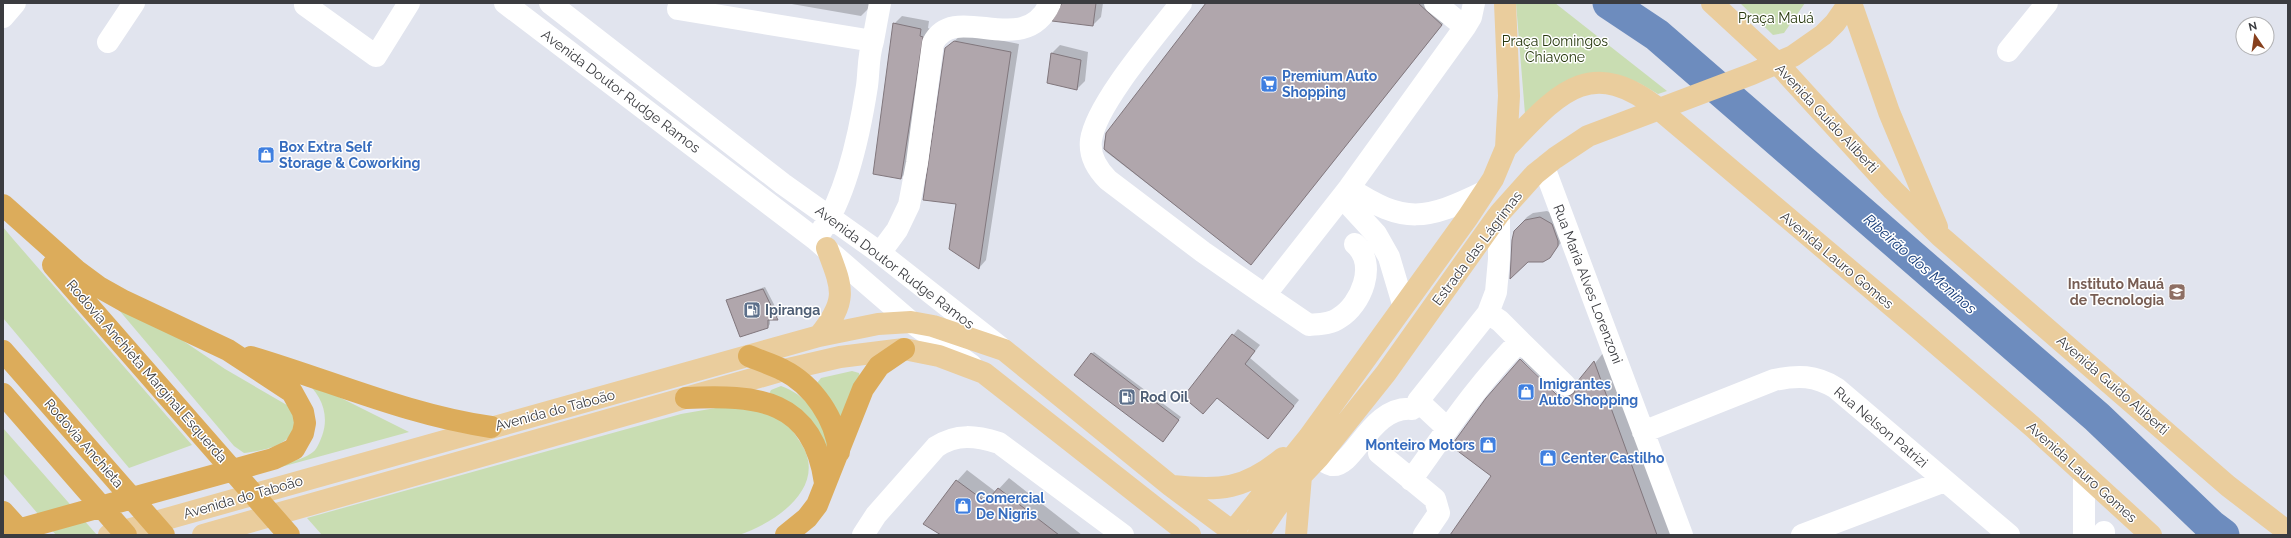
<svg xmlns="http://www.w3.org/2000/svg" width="2291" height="538" font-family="Raleway,sans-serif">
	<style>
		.green { fill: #c9ddb2 }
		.shadow { fill: #0003 }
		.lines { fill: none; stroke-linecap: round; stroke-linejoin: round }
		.river { stroke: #6d8cbe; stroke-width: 33 }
		.building { fill: #b0a6ac; stroke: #81777d }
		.minor { stroke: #fff; stroke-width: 22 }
		.major { stroke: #eacd9d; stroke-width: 22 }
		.highway { stroke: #dcac5b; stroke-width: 22 }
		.labels { text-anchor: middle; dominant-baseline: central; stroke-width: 3; stroke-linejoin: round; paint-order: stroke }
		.park-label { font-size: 14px; fill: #27380e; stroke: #fff }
		.shop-label { font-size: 14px; font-weight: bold; fill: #366cbe; stroke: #fff; text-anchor: start }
		.street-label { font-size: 14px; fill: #3b3c40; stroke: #fff }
		.education-label { font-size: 14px; font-weight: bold; fill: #785e54; stroke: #fff; text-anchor: end }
		.service-label { font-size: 14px; font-weight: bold; fill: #4e5e75; stroke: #fff; text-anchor: start }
		.water-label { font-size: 15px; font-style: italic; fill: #163c79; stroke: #fff }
	</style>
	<rect width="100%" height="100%" fill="#e1e4ee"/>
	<path class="green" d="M1516,3H1555L1667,91L1658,94L1639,83L1621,77L1525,114Z
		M1740,3H1805L1784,33L1773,35Z
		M3,227L13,239L192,445L129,468L3,318Z
		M113,303L167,330L225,369L292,408C293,413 294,419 294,424C293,446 261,451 244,453L234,446Z
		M852,371L859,373L860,377L843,422L817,383L821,378Z
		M303,379L409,432L259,473L257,470C272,466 301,462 313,452C317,449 320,441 322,436C330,414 321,394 303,379Z
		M781,386C806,395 816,413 830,434L827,450L769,394L771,390Z
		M727,406C746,407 766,411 783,420C789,423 794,433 798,439C832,484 778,522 739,535H322L307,518L681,414Z
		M3,428L97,535H56L3,473Z"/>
	<path class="shadow" d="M786,3H869V8L861,16Z
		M1063,3H1103L1101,17L1093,25Z
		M1207,3H1440L1451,14L1251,264L1105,151L1104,142L1107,133Z
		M902,16L929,21L928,28L930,29L909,170L901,178L894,24Z
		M963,33L1019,44L986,260L979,268L957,203L946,49Z
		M1060,45L1088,52L1085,81L1077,89L1048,83L1052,53Z
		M1547,211L1559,217L1565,238L1549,257L1512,240L1520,225L1527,217L1533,213Z
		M765,287L780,316L770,319V324L768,327L728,300Z
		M1238,329L1260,345L1250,358L1299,400L1273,432L1217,397H1184Z
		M1531,350L1575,388L1604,352L1671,535H1451L1561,397L1521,359Z
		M1094,352L1181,417L1165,438L1091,354Z
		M967,470L996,492L1009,478L1082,535H943L924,524L957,481Z"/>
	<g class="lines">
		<path class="river" d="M1609,3L1657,35L2097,417L2211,526L2223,535"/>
	</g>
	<path class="building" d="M1062,3H1096L1093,26L1052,21Z
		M1206,3H1418L1442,25L1251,265L1104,149L1106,133Z
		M893,23L921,29L920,36L923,37L901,179L873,174Z
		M954,41L1011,52L979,269L949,249L956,204L923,200L945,48Z
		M1051,53L1081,60L1077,90L1047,83Z
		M1540,217L1552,224L1558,241V246L1550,258L1543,262H1528L1510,279L1512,240L1514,231L1525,220Z
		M763,289L778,320H768V328L740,337L726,300Z
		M1232,334L1255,351L1245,364L1294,406L1268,439L1217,398L1203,414L1183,397Z
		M1091,353L1179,420L1163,442L1074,375Z
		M1520,359L1556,394L1565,398L1574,393L1577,382L1594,361L1657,535H1450L1491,476L1451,446L1486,398Z
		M956,480L986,502L998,488L1059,535H941L923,524Z"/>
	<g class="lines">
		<path class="minor" d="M505,3L815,239L911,322L971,365
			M550,3L783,184L880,253L1001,348
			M1181,3C1157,34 1096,104 1091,140C1089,156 1097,169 1108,180L1203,252L1265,295L1349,188L1465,27L1471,17L1474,3
			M1435,3L1465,27
			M305,5L376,56L409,3
			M678,9L873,41C868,56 869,71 867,86C860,131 847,193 822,230
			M3,17L15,3
			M873,41L880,3
			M108,42L134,3
			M2008,51L2047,3
			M1544,167L1682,535
			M1349,188C1405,225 1426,220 1484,192
			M1342,197L1376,234L1389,257L1403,304
			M880,253L897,230L909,205L917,163L933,43C955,0 1024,61 1050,3
			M1265,295L1309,325C1319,324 1331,324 1339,318C1361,305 1378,264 1355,244
			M1488,313L1496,292L1499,259V214
			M1520,341L1565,385
			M1643,432L1774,380C1798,375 1815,375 1836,388L2009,535
			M1379,453L1435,499L1439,513L1424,535
			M1319,457C1322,460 1328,464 1332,465C1354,468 1371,405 1412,409
			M1411,480C1445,433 1479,382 1520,341L1500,321L1488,313L1418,401L1448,429
			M863,535L876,515L936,447C957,433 976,436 999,443L1123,535
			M1802,535L1945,481
			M2084,535V475
			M2104,535V532"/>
		<path class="major" d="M1712,3L1777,63L1893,190L1940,236L2228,486L2288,532
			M1851,3L1889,112L1937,227
			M1506,148C1557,95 1589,53 1660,110L1918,328L2034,428L2151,535
			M819,336C848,300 843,290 827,248
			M1172,486C1220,491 1244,490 1283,458
			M109,535L819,336L878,324L911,322L933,326L1004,350L1171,486L1237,535
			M203,535L784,370L840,357L904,349L939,356L984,373L1190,535
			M1230,535L1309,437L1468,217L1493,179L1506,148L1507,130L1509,96L1505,3
			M1258,535L1276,508L1301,476L1319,457L1386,373L1499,214L1535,174L1555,158L1588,136L1752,74L1793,56L1823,35L1835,23L1849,3
			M1296,535L1301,476"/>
		<path class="highway" d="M3,205L76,270L99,287L124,301L228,350L292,392L303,412L305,423L303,433L294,449L273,459L3,534
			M53,265L289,535
			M3,351L164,535
			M749,356C760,361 772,364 783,370C813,385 836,419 839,452
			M251,357C332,381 408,415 491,427
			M3,394L126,535
			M686,398C757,395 813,398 825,483
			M3,512L24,535
			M786,535L807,518L817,505L863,389L879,366L904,349"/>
	</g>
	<defs>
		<g id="supermarket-square" transform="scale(0.9)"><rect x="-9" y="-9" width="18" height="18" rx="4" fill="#3f7fe0" stroke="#fff"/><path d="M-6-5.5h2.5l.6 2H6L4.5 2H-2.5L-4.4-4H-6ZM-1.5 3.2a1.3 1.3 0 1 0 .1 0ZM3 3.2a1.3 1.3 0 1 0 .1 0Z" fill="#fff"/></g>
		<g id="shop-square" transform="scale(0.9)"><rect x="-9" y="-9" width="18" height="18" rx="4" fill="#3f7fe0" stroke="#fff"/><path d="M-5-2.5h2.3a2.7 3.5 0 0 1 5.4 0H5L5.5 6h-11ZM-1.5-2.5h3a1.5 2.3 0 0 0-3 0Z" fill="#fff"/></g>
		<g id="university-square" transform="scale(0.9)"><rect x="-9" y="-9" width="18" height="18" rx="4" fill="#8d6e63" stroke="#fff"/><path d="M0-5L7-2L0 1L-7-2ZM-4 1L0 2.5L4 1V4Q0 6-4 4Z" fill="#fff"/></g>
		<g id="fuel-square" transform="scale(0.9)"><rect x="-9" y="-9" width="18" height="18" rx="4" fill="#5c6f8a" stroke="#fff"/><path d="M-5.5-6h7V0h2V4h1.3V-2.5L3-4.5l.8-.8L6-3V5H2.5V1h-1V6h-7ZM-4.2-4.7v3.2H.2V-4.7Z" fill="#fff"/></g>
	</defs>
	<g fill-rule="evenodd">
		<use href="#supermarket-square" x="1269" y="84"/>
		<use href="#shop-square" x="266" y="155"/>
		<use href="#university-square" x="2177" y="292"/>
		<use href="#fuel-square" x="752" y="310"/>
		<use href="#shop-square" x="1526" y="392"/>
		<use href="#fuel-square" x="1127" y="397"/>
		<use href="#shop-square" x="1488" y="445"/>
		<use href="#shop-square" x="1548" y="458"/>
		<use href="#shop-square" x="963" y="506"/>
	</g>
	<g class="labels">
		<g class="park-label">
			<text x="1776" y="18">Praça Mauá</text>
			<text x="1555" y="41">Praça Domingos<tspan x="1555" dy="16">Chiavone</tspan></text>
		</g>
		<g class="shop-label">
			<text x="1282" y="76">Premium Auto<tspan x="1282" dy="16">Shopping</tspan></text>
			<text x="279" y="147">Box Extra Self<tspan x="279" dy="16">Storage &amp; Coworking</tspan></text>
			<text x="1539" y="384">Imigrantes<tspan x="1539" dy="16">Auto Shopping</tspan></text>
			<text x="1475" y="445" text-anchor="end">Monteiro Motors</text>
			<text x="1561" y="458">Center Castilho</text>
			<text x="976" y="498">Comercial<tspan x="976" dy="16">De Nigris</tspan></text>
		</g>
		<g class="street-label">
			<text transform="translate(621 91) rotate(37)">Avenida Doutor Rudge Ramos</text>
			<text transform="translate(1827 118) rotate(47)">Avenida Guido Aliberti</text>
			<text transform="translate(1477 248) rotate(-53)">Estrada das Lágrimas</text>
			<text transform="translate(1837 260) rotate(40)">Avenida Lauro Gomes</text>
			<text transform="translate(895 267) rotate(37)">Avenida Doutor Rudge Ramos</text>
			<text transform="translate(1588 284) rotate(69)">Rua Maria Alves Lorenzoni</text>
			<text transform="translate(147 371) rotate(49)">Rodovia Anchieta Marginal Esquerda</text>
			<text transform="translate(2113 385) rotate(41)">Avenida Guido Aliberti</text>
			<text transform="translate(555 410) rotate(-15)">Avenida do Taboão</text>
			<text transform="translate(1881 427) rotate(40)">Rua Nelson Patrizi</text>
			<text transform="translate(84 443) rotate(49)">Rodovia Anchieta</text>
			<text transform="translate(2082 472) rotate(42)">Avenida Lauro Gomes</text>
			<text transform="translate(243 497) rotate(-16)">Avenida do Taboão</text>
		</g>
		<g class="education-label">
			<text x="2164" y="284">Instituto Mauá<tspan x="2164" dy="16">de Tecnologia</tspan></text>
		</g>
		<g class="service-label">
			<text x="765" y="310">Ipiranga</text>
			<text x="1140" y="397">Rod Oil</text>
		</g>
		<g class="water-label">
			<text transform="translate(1920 264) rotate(41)">Ribeirão dos Meninos</text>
		</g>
	</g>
	<rect width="2291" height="538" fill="none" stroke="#3b3c40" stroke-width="8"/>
	<g transform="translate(2255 36) rotate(347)"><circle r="19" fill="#ffffff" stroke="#b1b1b3"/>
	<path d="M0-3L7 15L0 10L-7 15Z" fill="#87401d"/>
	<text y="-6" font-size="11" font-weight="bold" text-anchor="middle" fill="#3b3c40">N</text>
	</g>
</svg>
